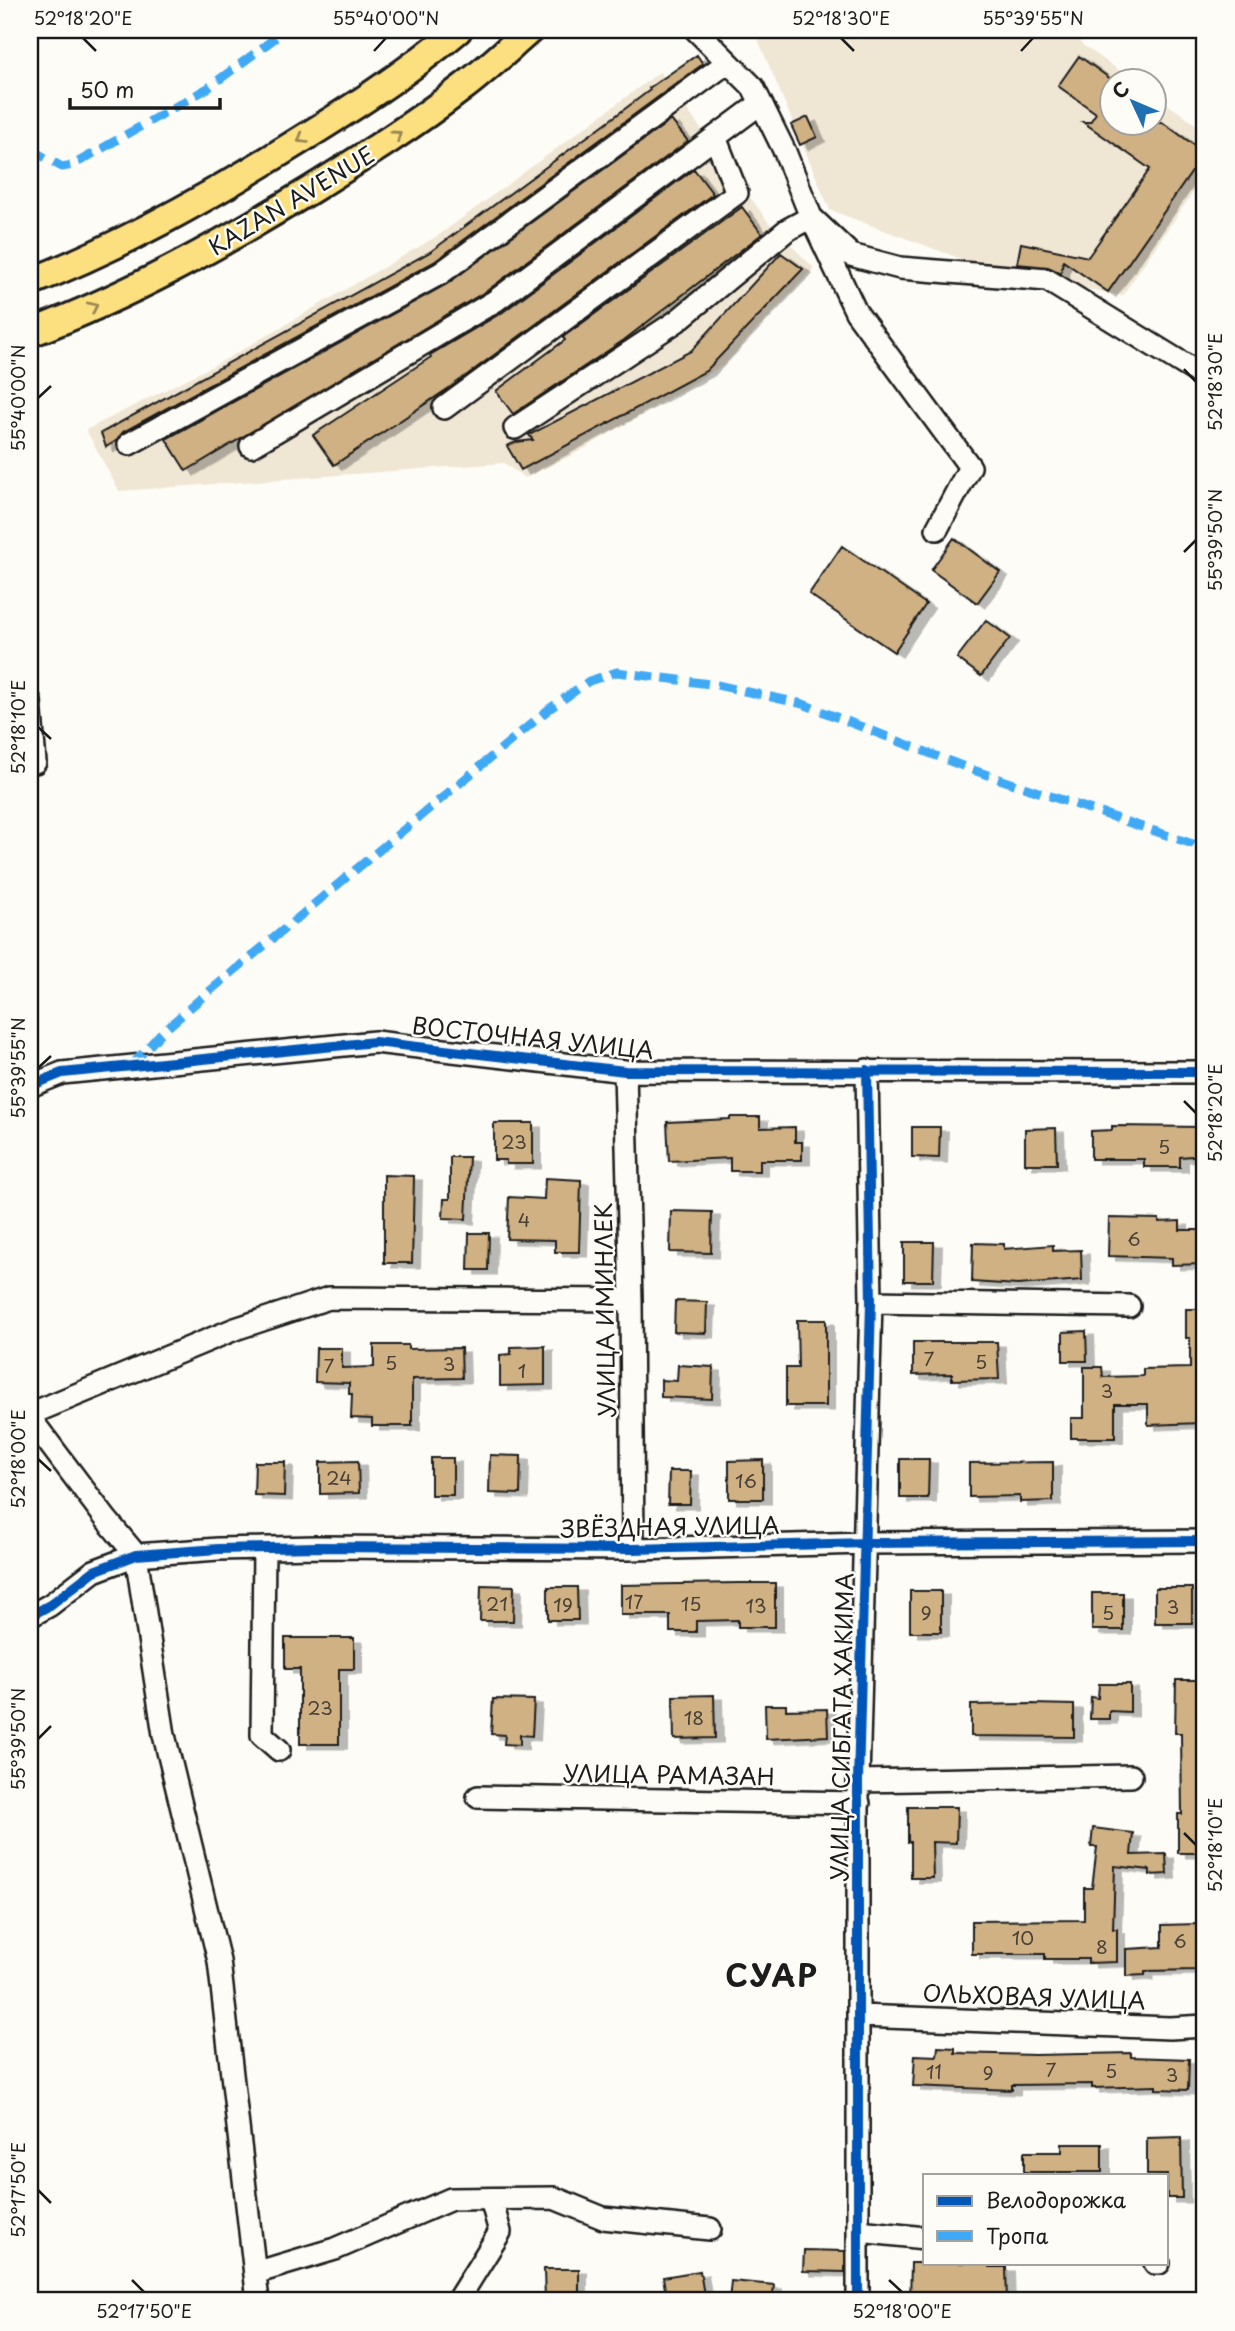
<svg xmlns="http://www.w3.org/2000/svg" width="1235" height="2331" font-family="'Playpen Sans',sans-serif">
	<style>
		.built { fill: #f0e6d4 }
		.building { fill: #d0b184; stroke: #1c1c1c; stroke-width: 2; filter: url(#shadow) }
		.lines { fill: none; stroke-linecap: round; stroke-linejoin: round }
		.minor-casing { stroke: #1c1c1c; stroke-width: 26 }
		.major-casing { stroke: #1c1c1c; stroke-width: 32 }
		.minor { stroke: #fdfcf7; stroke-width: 21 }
		.major { stroke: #fce080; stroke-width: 26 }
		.quiet { stroke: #3fa9f5; stroke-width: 9; stroke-dasharray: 18 9; stroke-linecap: butt }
		.cycleway-casing { stroke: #fdfcf7; stroke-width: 15 }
		.cycleway { stroke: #0057b8; stroke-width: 10 }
		.oneway { stroke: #978853 }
		.ticks { fill: none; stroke: #1c1c1c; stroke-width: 2.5 }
		.labels { text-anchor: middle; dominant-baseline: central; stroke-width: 5; stroke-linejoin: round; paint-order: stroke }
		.number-label { font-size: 19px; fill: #494136 }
		.street-label { font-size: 23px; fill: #1c1c1c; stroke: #fdfcf7 }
		.district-label { font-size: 30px; font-weight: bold; letter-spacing: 2px; fill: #1c1c1c; stroke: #fdfcf7 }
		.neatline { fill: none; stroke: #1c1c1c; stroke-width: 2.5 }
		.ticks-label { font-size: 18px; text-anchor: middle; fill: #1c1c1c }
	</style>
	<defs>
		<filter id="shadow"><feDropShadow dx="8" dy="4.5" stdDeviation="0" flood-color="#0004"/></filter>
	</defs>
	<rect width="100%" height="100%" fill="#fdfcf7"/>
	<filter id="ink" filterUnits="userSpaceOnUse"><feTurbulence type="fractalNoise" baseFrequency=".0143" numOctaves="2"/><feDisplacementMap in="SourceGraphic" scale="14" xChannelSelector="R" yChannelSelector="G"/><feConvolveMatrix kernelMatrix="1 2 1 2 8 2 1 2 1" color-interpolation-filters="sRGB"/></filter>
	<g filter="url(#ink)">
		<path class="built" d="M754,30H1084L1080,43L1133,80H1112V122H1154L1155,95L1205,131V175L1122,296L983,267L830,210Z
			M660,72L768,222L814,268L724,365L580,451L525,478L504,463L119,491L86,430L228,358L439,235Z"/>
		<path class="building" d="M697,55L703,64L434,262L123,432L116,441L106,447L101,433L430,252L614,117L650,90L649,88Z
			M1079,56L1112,80V122H1162L1205,153L1108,292L1063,261L1061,273L1048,267L1017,264L1021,243L1088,257L1150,169L1083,122H1090L1096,113L1058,86Z
			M808,117L817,137L800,145L791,125Z
			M671,120L688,141L488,290L186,471L166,439L447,284Z
			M694,169L713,194L452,386L334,465L313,435L431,357L430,355L503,312Z
			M742,207L762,234L624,340L513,414L496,391L565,340L563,337Z
			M781,253L803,269L706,371L521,470L507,446L516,442L533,440L529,435L691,351Z
			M954,538L1000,572L977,603L931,570Z
			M842,546L926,604L894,652L809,594Z
			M986,620L1010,638L981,676L957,658Z
			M730,1117H760V1128L795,1127V1142H802V1160H760V1171H730V1158L669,1161L667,1122L730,1119Z
			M494,1123H533V1164H506V1160H494Z
			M1112,1126L1205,1127V1155L1180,1157V1167H1144V1159H1091V1131L1112,1130Z
			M912,1127H940L939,1158L912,1157Z
			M1056,1128L1057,1164H1025V1129Z
			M450,1157H469L466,1219L443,1218L444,1199H450Z
			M384,1175L414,1176L412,1263H384Z
			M545,1178L581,1180L579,1252H555V1240L507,1239L509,1197L544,1199Z
			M671,1211L712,1212L711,1253L670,1252Z
			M1109,1218L1159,1219V1222L1180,1221V1230H1205V1264L1172,1265V1258L1108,1256Z
			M469,1233H489L488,1270H468Z
			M904,1242H934L933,1281H904Z
			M973,1243L1004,1244V1249L1053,1245V1251L1081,1250L1082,1280L1018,1285L972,1282Z
			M675,1301L707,1302L706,1333L674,1332Z
			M1186,1309H1205V1410H1201V1423L1148,1425V1404H1115V1438H1071V1418H1084V1367H1102L1103,1377L1143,1376V1369L1190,1368V1338H1186Z
			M797,1320H826V1406H786V1368H798Z
			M1086,1331L1087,1361H1063V1332Z
			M913,1342H997L999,1379L952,1380V1374L913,1375Z
			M374,1345H408V1349L461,1348L462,1378L412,1379V1426H372V1419L351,1418L352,1394H349V1383L315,1382L316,1348H342V1368L374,1367Z
			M545,1346V1385L500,1386V1355L511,1354V1347Z
			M678,1365L713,1367L712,1399L661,1397V1380L677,1381Z
			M490,1455L521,1456L520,1494L489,1493Z
			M431,1458H453V1495H431Z
			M900,1459H929L928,1498H900Z
			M763,1460V1499H729V1461Z
			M358,1461L359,1493L320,1494V1462Z
			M255,1462H285L284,1496L254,1495Z
			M1053,1462V1501L1020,1502V1496L969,1497V1463Z
			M669,1471H691L690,1504H668Z
			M738,1583H775V1627H738V1620L696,1621V1632H670V1615H621V1585Z
			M481,1585L514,1586L513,1621H480Z
			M548,1587H577L578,1620H548Z
			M1155,1588H1192V1623H1155Z
			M910,1591H941V1632H910Z
			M1092,1593H1123V1630H1092Z
			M285,1638H354V1669H339V1744H300V1669H285Z
			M1176,1680H1205V1853H1178V1814H1182L1181,1733H1175Z
			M1099,1684H1130V1712L1109,1711V1719H1090L1091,1697L1098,1698Z
			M714,1695L715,1738L674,1739L673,1696Z
			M493,1699L534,1700L532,1736L520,1735V1745L504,1744L505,1735L491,1734Z
			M1032,1704L1074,1705V1737L971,1736V1705Z
			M765,1705H786V1710L827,1709L828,1736L766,1739Z
			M908,1807H957L956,1843L932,1842L933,1878H911V1842H908Z
			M1093,1828L1133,1833L1131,1855L1166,1854L1167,1874L1150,1875V1870L1115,1866L1113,1929H1117V1962L1088,1963V1959H1045V1954H972V1921L1084,1920V1888H1092L1097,1847H1091Z
			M1198,1924V1928H1205V1957H1198V1970L1145,1971V1975L1126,1976V1949L1162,1947V1925Z
			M938,2047L955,2048V2053L1035,2055L1131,2053V2057L1189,2059L1188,2090L1156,2089V2086L1092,2088V2084L1012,2085V2090L913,2086L915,2055L937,2056Z
			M1181,2137L1182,2198H1167V2175H1147V2138Z
			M1062,2144H1102V2172H1024V2152H1062Z
			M804,2250L845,2251V2272L803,2271Z
			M911,2263H989V2267H1006L1007,2301H910Z
			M544,2269H579V2300H545Z
			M700,2271L705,2301H667L663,2277Z
			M731,2281L774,2285L772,2301H729Z"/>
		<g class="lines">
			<g class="minor-casing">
				<path id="minor" d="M696,30L753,87L785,152L811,217L851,255L900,268L1047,280L1195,371L1205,380
					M444,408L737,193L715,137
					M515,428L677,321L787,230L811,217L856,312L970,467L937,529
					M129,444L441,273L728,62
					M251,446L495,301L761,103
					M30,701L35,762
					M625,1071L631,1300L633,1549
					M30,1086L62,1073L375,1042L625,1071L1205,1072
					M871,1302L1129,1306
					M30,1414L235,1329L329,1298L631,1300
					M30,1418L106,1519L136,1555L164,1735L219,1961L258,2301
					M264,1548L262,1735L279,1750
					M30,1616L50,1605L94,1571L136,1555L218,1549L316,1547L633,1549L866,1543L1205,1541
					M858,1781L1131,1776
					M478,1797L859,1803
					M860,2016L1170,2028L1205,2026
					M859,2231L925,2238
					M1155,2263H1159
					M255,2273L335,2249L451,2199L554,2198L603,2218L710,2229
					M457,2301L500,2232L491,2199
					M858,2301V1781L871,1302L867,1070"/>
			</g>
			<g class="major-casing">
				<path id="major" d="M30,282C120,247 204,200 286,149C346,112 405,75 458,30
					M30,333C129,296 222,244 312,189C363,157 414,125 462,88C486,70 508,49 530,30"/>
			</g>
			<use href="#minor" class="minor"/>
			<use href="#major" class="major"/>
			<path class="quiet" d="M30,149L62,167L73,165L208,88L286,30
				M131,1066L160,1034L199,1000L549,709L589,681L617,672L717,685L803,704L970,769L1193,844L1205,851"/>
			<g class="cycleway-casing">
				<path id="cycleway" d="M30,1086L62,1073L375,1042L625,1071L1205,1072
					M30,1616L50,1605L94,1571L136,1555L218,1549L316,1547L633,1549L866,1543L1205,1541
					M858,2301V1781L871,1302L867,1070"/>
			</g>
			<use href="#cycleway" class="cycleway"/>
		</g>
		<defs><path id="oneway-chevron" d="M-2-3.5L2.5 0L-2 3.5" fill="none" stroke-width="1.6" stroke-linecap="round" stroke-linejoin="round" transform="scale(1.75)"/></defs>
		<g class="oneway">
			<use href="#oneway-chevron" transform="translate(397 135) rotate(-35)"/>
			<use href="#oneway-chevron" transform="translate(302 139) rotate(148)"/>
			<use href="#oneway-chevron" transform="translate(93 307) rotate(-25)"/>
		</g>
	</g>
	<path class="ticks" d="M83,38L96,51M841,38L854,51M374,51L386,38M1021,51L1033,38M1184,369L1196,382M38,398L51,386M1184,552L1196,540M38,727L51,739M38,1068L51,1056M1184,1101L1196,1113M38,1459L51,1471M38,1739L51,1726M1184,1833L1196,1845M38,2190L51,2203M132,2280L144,2292M889,2280L902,2292"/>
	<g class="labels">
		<g class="number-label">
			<text x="514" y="1141">23</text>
			<text x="1164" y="1146">5</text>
			<text x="524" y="1219">4</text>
			<text x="1134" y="1238">6</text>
			<text x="929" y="1358">7</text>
			<text x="981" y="1361">5</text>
			<text x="391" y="1362">5</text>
			<text x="449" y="1363">3</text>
			<text x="329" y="1365">7</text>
			<text x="522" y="1370">1</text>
			<text x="1107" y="1390">3</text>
			<text x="339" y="1477">24</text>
			<text x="746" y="1480">16</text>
			<text x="634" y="1601">17</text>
			<text x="497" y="1603">21</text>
			<text x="691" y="1603">15</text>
			<text x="563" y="1604">19</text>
			<text x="756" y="1605">13</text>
			<text x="1173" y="1606">3</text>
			<text x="926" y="1612">9</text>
			<text x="1108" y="1612">5</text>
			<text x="320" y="1707">23</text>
			<text x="694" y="1717">18</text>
			<text x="1023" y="1937">10</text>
			<text x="1180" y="1940">6</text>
			<text x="1102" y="1946">8</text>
			<text x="1051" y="2069">7</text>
			<text x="1111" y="2070">5</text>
			<text x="934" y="2071">11</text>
			<text x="988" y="2072">9</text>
			<text x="1172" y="2074">3</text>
		</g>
		<g class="street-label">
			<text transform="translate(291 200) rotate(-31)">KAZAN AVENUE</text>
			<text transform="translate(533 1037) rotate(6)">ВОСТОЧНАЯ УЛИЦА</text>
			<text transform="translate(604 1310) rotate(-91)">УЛИЦА ИМИНЛЕК</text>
			<text transform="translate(670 1526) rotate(-1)">ЗВЁЗДНАЯ УЛИЦА</text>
			<text transform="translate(841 1727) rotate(-89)">УЛИЦА СИБГАТА ХАКИМА</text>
			<text transform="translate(669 1774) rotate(1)">УЛИЦА РАМАЗАН</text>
			<text transform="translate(1034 1996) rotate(2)">ОЛЬХОВАЯ УЛИЦА</text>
		</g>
		<g class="district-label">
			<text x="772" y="1974">СУАР</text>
		</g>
	</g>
	<rect width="1235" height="2331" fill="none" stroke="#fdfcf7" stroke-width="77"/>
	<rect x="923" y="2174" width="245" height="91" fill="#fdfcf7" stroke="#a3a29f" stroke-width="2"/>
	<rect x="937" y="2196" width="35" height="10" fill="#0057b8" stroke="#a3a29f" stroke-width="2"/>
	<text x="986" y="2208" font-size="21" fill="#1c1c1c">Велодорожка</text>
	<rect x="937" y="2231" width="35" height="10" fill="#3fa9f5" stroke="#a3a29f" stroke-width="2"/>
	<text x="986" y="2244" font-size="21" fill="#1c1c1c">Тропа</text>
	<g transform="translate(1133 102) rotate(314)"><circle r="33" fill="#fdfcf7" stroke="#a3a29f" stroke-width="2"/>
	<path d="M0-5L12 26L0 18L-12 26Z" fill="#1f6fb2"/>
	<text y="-10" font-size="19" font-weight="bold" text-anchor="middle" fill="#1c1c1c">С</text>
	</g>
	<path d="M70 98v10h150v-10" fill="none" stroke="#1c1c1c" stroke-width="3.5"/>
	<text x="80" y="98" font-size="21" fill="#1c1c1c" stroke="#fdfcf7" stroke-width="5" paint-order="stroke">50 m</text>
	<rect x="38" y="38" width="1158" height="2254" class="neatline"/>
	<g class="ticks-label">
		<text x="83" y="25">52°18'20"E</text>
		<text x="386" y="25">55°40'00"N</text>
		<text x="841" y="25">52°18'30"E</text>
		<text x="1033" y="25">55°39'55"N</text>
		<text transform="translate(1216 382) rotate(-90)" y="6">52°18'30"E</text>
		<text transform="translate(19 398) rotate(-90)" y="6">55°40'00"N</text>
		<text transform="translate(1216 540) rotate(-90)" y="6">55°39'50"N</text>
		<text transform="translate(19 727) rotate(-90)" y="6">52°18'10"E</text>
		<text transform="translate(19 1068) rotate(-90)" y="6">55°39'55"N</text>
		<text transform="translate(1216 1113) rotate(-90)" y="6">52°18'20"E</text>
		<text transform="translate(19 1459) rotate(-90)" y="6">52°18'00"E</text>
		<text transform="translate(19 1739) rotate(-90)" y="6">55°39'50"N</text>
		<text transform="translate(1216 1845) rotate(-90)" y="6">52°18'10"E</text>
		<text transform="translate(19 2190) rotate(-90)" y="6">52°17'50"E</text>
		<text x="144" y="2318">52°17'50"E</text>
		<text x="902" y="2318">52°18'00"E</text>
	</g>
</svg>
